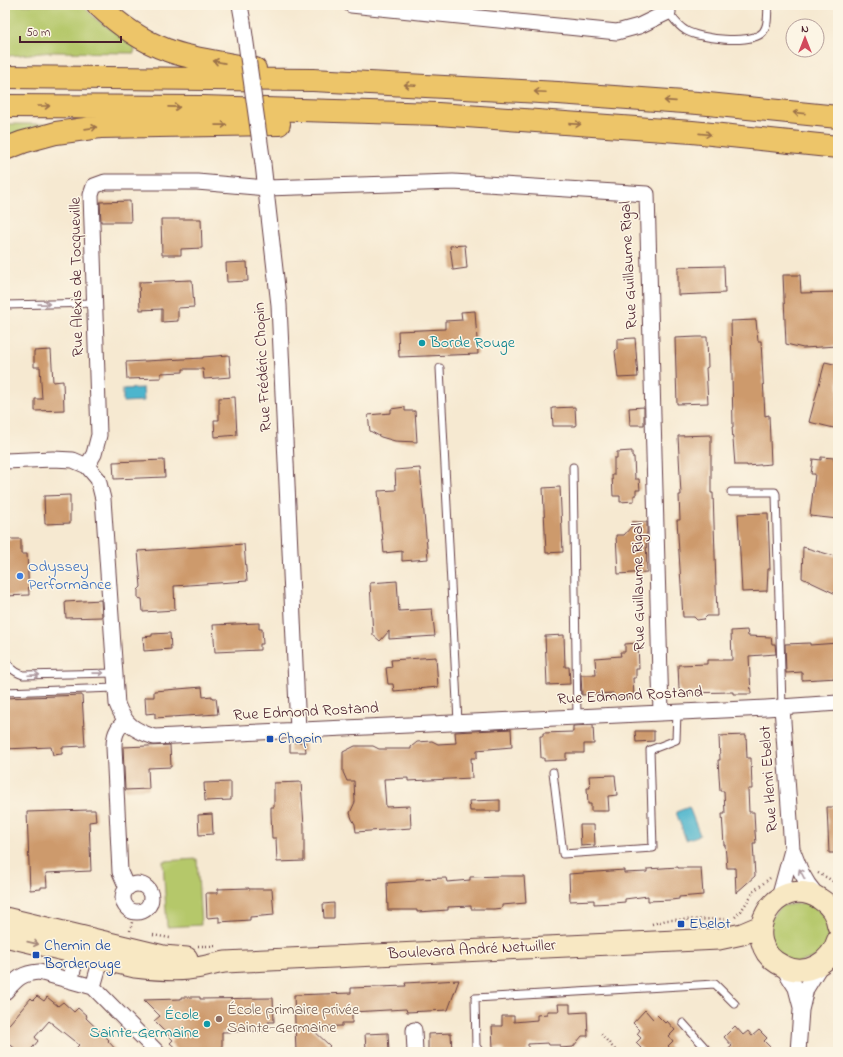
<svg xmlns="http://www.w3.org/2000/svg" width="843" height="1057" font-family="'Indie Flower',sans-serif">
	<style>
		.green { fill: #b5c86b; stroke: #80744b }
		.water { fill: #4eb5cd; stroke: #4c6a7c }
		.building { fill: #cd9a6c }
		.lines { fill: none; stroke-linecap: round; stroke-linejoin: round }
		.lane-casing { stroke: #643d44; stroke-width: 9 }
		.street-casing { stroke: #643d44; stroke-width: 17 }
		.secondary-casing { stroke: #643d44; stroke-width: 23 }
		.highway-casing { stroke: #643d44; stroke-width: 24 }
		.path { stroke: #643d44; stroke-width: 2.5; stroke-dasharray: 1 3; stroke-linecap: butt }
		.lane { stroke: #fff; stroke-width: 7 }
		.street { stroke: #fff; stroke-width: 15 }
		.secondary { stroke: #f8e8c3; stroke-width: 21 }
		.highway { stroke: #edc569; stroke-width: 22 }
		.street-bridge-casing { stroke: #643d44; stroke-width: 17; stroke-linecap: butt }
		.street-bridge { stroke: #fff; stroke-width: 15 }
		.oneway { stroke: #9c724a }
		.oneway2 { stroke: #ae9aa0 }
		.oneway3 { stroke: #a18477 }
		.culture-dot { fill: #0f9aa8; stroke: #fcf5e5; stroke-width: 1.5 }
		.shop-dot { fill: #3f7fe0; stroke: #fcf5e5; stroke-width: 1.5 }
		.transit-dot { fill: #1a4fb4; stroke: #fcf5e5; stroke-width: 1.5 }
		.education-dot { fill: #8d6e63; stroke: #fcf5e5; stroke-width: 1.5 }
		.labels { text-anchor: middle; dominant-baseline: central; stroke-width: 3; stroke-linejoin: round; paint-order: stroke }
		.street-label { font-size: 16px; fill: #4a1f2b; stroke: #fcf5e5 }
		.culture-label { font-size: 16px; fill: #0d838f; stroke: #fcf5e5; text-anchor: start }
		.shop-label { font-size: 16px; fill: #366cbe; stroke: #fcf5e5; text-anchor: start }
		.transit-label { font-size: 16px; fill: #164399; stroke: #fcf5e5; text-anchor: start }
		.education-label { font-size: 16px; fill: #785e54; stroke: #fcf5e5; text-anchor: start }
	</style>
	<rect width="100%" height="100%" fill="#fcf5e5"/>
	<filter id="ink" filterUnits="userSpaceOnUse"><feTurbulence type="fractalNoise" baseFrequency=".025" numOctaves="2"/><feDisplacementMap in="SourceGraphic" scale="8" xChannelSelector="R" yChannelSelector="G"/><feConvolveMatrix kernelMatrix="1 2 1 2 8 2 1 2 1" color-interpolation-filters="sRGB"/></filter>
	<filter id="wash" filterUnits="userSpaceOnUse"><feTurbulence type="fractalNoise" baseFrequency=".012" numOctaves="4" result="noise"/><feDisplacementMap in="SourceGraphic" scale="16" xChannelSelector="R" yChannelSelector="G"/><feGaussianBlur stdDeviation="0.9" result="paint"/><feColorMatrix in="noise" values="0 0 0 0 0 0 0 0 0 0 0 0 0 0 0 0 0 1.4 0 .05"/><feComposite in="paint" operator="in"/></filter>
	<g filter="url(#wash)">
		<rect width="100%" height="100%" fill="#f6e9d1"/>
		<path class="green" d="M5,5H82L97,20L133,44L135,49L134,53L52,52L8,56V48H5Z
			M5,124H59L5,140Z
			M197,859L201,925L167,927L163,861Z
			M809,902L829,920L831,939L821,955L795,964L772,948L769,921L781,906Z"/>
		<path class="water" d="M143,388L144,401L123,402V389Z
			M689,807L700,835L686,840L676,812Z"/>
		<g id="blocks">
			<path class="building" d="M130,201L131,222H101L100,202Z
				M161,219H201L202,248L181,249V255H162Z
				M465,245L467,268L453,270L450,246Z
				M247,262L248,281L227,282L226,263Z
				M724,266L725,293L678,295V267Z
				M783,275H800L801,293L837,292L838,346L803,348L786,344Z
				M192,280L194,307L178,308V321L162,322V309L140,310L139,282Z
				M475,311L478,354L399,357L398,331L445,329V321L462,320L461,312Z
				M756,320L758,341H761L765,416L769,415L771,464L747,466V465H735L732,427H733L731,321Z
				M697,337H707L708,367L706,368L708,403L677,404L675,338Z
				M635,338L638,377L618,378L615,351L617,349V339Z
				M51,350L53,382L63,381L64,410L35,411V399H42L40,367H34V351Z
				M229,355L231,377L204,379L203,369H183V372L161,373V378L127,379L126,362L203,358V357Z
				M825,362L838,365V429L809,422Z
				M235,397L237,435L215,437L214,420H219V398Z
				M405,407V411H415L417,442L395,441L381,437L370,431L368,415L391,413V409Z
				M575,407L576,426H553L552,408Z
				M644,407V425H630L629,408Z
				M711,435V493H713L717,616H707L704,619L697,620L694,617H683L677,520H680L679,495H681L678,436Z
				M632,451V457H634L635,479H639L640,490H636V495H634V501L620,502V496H613L612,475H614V458H617V452Z
				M821,457L834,458V461H838V519L810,516L815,474H811L813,459L821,460Z
				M164,460L165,477L114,479L113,462Z
				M420,468L428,559L402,561V551L384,553L378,491L396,490L395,470Z
				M560,487L563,552L546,553L543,488Z
				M70,495V523L45,524L44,496Z
				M768,513L770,569H768L767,591L742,592L738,514Z
				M632,522H647V534H646L647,572L618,574L616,535H624L632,526Z
				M5,539H21V554H27L29,595L5,596Z
				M244,544L247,581L174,586L175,610L143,612L142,599L138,598V590L141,587L138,551Z
				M803,547L838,557V595L802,578Z
				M397,581L399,611L432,609L435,636L389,639V631L380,641L373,635L370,583Z
				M101,600L102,617L66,618L65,602Z
				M259,623V629H262L263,644H260V650L215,652L213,625Z
				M747,630L748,636L771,637L772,644H775L776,654L749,656L751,694H733V692L682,693L679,689L678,665L707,664V660H732L731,631Z
				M170,633L171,649L144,651L143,637L152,636V634Z
				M564,635L565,667H569L570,684L547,685L545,636Z
				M638,643L639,669H636V678H633L634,698H613V693L582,695L581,675H596L595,658L621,656L620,652H625V644Z
				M810,643V645L838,643V678L802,680V672L786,673L785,644Z
				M436,657L438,687L394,691L393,684H388L386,668L392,667L391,660Z
				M202,687L203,697L212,696V698H216L218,714L155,718V713L146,714L145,697H154V691Z
				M82,695L85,746L62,747V754L53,755L51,747L5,749V698Z
				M593,725L594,744H584V753H566V760L544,761V758H541L540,736H543V733L573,732V726Z
				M511,729L512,747L477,750V758H471L472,778L408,781V778L384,779L386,807L410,806L411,828L356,832L355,824L352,819L350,813L355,802L354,781H347L343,772V752L355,746H373L379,749H411V747L417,742L432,741L438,744L456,743L455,732Z
				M635,731H654V741L636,742Z
				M746,735L747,758H751L752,789H748L749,812H754L755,832L756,843H753L755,876L736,893L735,868H727L725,845H724L722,814H725L724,791H720L718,760H720L719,736Z
				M290,742H305L306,752H290Z
				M170,745L171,767L148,768L149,789L125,790L123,747Z
				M615,775L617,795L608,796L609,811H591V804H588L587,788H590L589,776Z
				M231,782V800L205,801L204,783Z
				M301,782L304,826V861L277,862L276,838H272L271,814V807H274V783Z
				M500,800V811H470L469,801Z
				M827,807H838V853H829Z
				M88,810H95L96,821L89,822L91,871L46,873L47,887H41V889L30,890L27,812Z
				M212,814L213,834L199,835L198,815Z
				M580,825H594L595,845L581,846Z
				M678,867V868H701L703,895L679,897V899L671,900L648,901V896L625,899V902L613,903L594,904V900L570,901L569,874L624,870V873L647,872V869Z
				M501,876H524L526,903L502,905V908L494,909H471V906L448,907V910L433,911L417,912V910H388L387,883L416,881V879L446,878L447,882L470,880V877Z
				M249,888V889H272L274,915L250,917V920L219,922V917L207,918L206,893H218V889Z
				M334,903V918H324L323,904Z
				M459,980L448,1010L407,1012L406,1009L352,1012V1023H342V1026L310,1027L330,1046L324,1052H296L294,995L351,993V988L406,986L405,983Z
				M37,996L44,1001L47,997L58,1006L63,1002L74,1012L78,1008L87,1016L86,1018L109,1040L108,1041L118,1052H72L79,1045L49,1021L35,1037L38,1041L29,1052H19L5,1040V1029L31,998L33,1000Z
				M181,997H200V999L273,998L274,1022H268L269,1031L222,1032V1052H180L170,1043L173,1040L154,1021L160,1016L144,1000L181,999Z
				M558,1004H570V1013L587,1012L588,1036H582L573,1047L560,1048V1045H549L548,1043L528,1044V1052H504L503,1048H493L492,1026H502V1016H514V1022L537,1020V1015L547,1014V1011H559Z
				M645,1010L653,1019L657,1015L665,1023L667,1021L675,1030L669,1036L673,1041L668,1046L674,1052H645L636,1043L641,1038L637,1034L640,1030L633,1023Z
				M735,1026L743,1035L748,1031L752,1036L759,1030L767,1038L764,1041L775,1052H725L732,1046L724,1037Z
				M388,1033L389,1052H368L367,1049H366L365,1034Z
				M451,1033L452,1052H428V1034Z"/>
		</g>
	</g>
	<g filter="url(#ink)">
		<use href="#blocks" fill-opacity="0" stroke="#643d44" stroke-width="1"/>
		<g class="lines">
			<g class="lane-casing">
				<path id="lane" d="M668,12C673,18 678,26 685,30C698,39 752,45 763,32C769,25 767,14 768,5
					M5,305L95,303
					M440,368L458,722
					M573,467L577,717
					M731,492H775L776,494L782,707
					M5,656C6,665 14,672 23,675L115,673
					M5,692L115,688
					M553,772L563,854L653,848L650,750L676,740L677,712
					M683,1023L709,1052
					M480,1052L476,1046L475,998L715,984L735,1004"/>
			</g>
			<g class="street-casing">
				<path id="street" d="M240,5L243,22
					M351,5L617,32L639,26L668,12
					M263,164L279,305L298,730
					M5,461L53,459L73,460L87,466L98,479L103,499L117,704C125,725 134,730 154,737L766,708L838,703
					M87,466L94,454L99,435L91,195L94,186L105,182H197L266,188L453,182L647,194L661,713
					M782,707L792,849L801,872L808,884L818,897
					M125,721C116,729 114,736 114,747L120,872L127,888
					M123 898a14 14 0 1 1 28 0a14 14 0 1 1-28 0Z
					M779,898L792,850
					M782,966L796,988L801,1007
					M70,980L78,953
					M93,987L101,959
					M5,992C16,980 21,973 39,972L93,987L157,1052
					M414,1030L415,1052
					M798,1052L801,1010L806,989L822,963"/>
			</g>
			<g class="secondary-casing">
				<path id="secondary" d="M5,918L163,956L187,958
					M838,926C836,914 830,905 820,899C775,870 734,943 783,966C807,978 831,962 838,939
					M5,936L135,967C153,969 171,971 188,969C201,968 213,964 225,962L719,939L742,934L761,926"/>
			</g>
			<g class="highway-casing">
				<path id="highway" d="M98,5C117,23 142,41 167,50C192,60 228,63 255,69
					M5,77L313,80L558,93L698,103L838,117
					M5,106L202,107L438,114L692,132L838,147
					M5,149L23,142L56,133L100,127L279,124"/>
			</g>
			<path class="path" d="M818,873L828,878L838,885
				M735,917L741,911L755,890L770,878
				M652,924L667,920L726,919
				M130,931L134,913
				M153,935L170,938
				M198,946H215
				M601,1034L617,1052"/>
			<use href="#lane" class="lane"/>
			<use href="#street" class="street"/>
			<use href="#secondary" class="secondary"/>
			<use href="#highway" class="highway"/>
			<g class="street-bridge-casing">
				<path id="street-bridge" d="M243,22L263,164"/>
			</g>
			<use href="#street-bridge" class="street-bridge"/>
		</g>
		<defs><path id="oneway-shaft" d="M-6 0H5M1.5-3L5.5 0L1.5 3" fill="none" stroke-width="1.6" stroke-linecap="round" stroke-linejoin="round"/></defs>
		<g class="oneway">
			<use href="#oneway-shaft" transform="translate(219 62) rotate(-169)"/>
			<use href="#oneway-shaft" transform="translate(410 85) rotate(-177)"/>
			<use href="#oneway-shaft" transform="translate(540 92) rotate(-177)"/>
			<use href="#oneway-shaft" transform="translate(670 101) rotate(-176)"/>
			<use href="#oneway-shaft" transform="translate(44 106)"/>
			<use href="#oneway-shaft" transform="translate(174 107) rotate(1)"/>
			<use href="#oneway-shaft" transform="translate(799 113) rotate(-174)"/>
			<use href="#oneway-shaft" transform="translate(575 124) rotate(4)"/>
			<use href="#oneway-shaft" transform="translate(221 125) rotate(-1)"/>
			<use href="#oneway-shaft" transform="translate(91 128) rotate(-8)"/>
			<use href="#oneway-shaft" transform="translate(705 134) rotate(6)"/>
		</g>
		<g class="oneway2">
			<use href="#oneway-shaft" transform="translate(44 304) rotate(-1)"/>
			<use href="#oneway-shaft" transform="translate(98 673) rotate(-1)"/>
			<use href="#oneway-shaft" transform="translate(34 675) rotate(-2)"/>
			<use href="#oneway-shaft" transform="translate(802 874) rotate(-118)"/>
		</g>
		<use class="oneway3" href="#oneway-shaft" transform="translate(33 943) rotate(13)"/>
	</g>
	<g class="culture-dot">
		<circle cx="422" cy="343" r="4"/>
		<circle cx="207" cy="1024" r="4"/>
	</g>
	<circle class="shop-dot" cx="20" cy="576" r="4"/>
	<g class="transit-dot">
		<rect x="266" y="735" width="8" height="8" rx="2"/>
		<rect x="677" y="920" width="8" height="8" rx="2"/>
		<rect x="32" y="951" width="8" height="8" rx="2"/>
	</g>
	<circle class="education-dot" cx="219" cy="1019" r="4"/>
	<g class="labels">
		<g class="street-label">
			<text transform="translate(629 265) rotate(-93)">Rue Guillaume Rigal</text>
			<text transform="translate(77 277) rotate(-91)">Rue Alexis de Tocqueville</text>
			<text transform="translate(263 367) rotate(-93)">Rue Frédéric Chopin</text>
			<text transform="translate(639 587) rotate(-91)">Rue Guillaume Rigal</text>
			<text transform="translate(630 696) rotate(-3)">Rue Edmond Rostand</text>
			<text transform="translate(306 712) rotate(-3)">Rue Edmond Rostand</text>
			<text transform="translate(769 779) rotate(-94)">Rue Henri Ebelot</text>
			<text transform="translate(472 950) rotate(-3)">Boulevard André Netwiller</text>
		</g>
		<g class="culture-label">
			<text x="430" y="343">Borde Rouge</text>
			<text x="199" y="1015" text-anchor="end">École<tspan x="199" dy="18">Sainte-Germaine</tspan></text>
		</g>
		<g class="shop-label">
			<text x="28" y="567">Odyssey<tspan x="28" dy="18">Performance</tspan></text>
		</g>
		<g class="transit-label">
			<text x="278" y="739">Chopin</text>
			<text x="689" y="924">Ebelot</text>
			<text x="44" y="946">Chemin de<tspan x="44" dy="18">Borderouge</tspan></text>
		</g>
		<g class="education-label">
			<text x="227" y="1010">École primaire privée<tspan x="227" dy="18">Sainte-Germaine</tspan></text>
		</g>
	</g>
	<rect width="843" height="1057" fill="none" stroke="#fcf5e5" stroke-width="20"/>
	<g transform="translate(805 38)"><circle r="19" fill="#fcf5e5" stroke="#b59f9b"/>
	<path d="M0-3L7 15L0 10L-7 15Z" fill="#d1495b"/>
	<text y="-6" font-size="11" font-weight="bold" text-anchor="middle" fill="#4a1f2b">N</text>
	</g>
	<path d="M20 36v6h101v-6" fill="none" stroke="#4a1f2b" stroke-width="2"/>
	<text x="26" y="36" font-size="12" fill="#4a1f2b" stroke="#fcf5e5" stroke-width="3" paint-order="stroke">50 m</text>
</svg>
